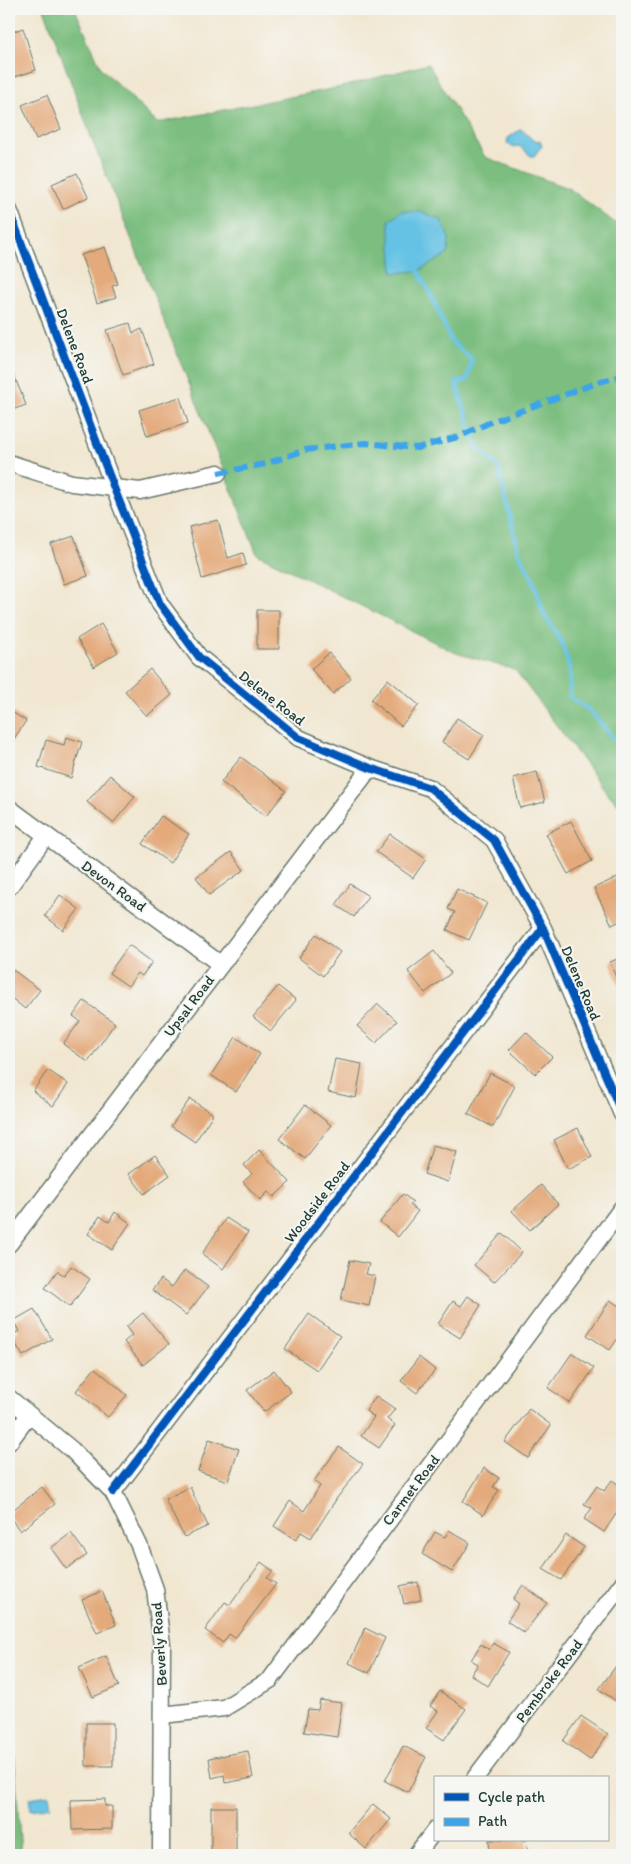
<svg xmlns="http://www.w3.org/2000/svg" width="631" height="1864" font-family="Itim,sans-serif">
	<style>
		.forest { fill: #7cbe7f; stroke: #4e7e5a }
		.water { fill: #66c2e4; stroke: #42808c }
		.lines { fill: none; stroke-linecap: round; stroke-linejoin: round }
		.stream { stroke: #66c2e4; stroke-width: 4.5 }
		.building { fill: #e4aa7b }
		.minor-casing { stroke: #68786b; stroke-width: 19 }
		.minor { stroke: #fff; stroke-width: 16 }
		.quiet { stroke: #3da4eb; stroke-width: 6; stroke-dasharray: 12 6; stroke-linecap: butt }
		.cycleway-casing { stroke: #f6f6f2; stroke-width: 11 }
		.cycleway { stroke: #0057b8; stroke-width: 8 }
		.labels { text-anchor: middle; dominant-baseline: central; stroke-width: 4; stroke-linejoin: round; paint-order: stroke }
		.street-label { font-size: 15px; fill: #1f3d34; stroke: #f6f6f2 }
	</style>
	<rect width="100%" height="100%" fill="#f6f6f2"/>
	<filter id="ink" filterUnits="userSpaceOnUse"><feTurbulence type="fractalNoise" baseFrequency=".02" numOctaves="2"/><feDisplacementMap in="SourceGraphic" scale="10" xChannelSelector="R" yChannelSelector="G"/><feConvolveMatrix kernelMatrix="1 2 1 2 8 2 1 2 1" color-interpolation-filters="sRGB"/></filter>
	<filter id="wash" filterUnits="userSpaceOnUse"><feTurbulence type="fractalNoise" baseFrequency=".0096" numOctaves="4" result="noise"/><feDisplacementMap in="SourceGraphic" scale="20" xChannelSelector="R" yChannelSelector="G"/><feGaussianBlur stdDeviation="1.12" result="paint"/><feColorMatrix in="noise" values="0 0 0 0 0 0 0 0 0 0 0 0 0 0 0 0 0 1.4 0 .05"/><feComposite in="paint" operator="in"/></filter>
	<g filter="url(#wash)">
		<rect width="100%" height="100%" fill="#f1e7d1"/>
		<path class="forest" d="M44,9H75L101,68L157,123L341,87L428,64L485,157L570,189L622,228V808L608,794L515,670L456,653L257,554L94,145Z
			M12,1718L21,1855H9V1719Z"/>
		<path class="water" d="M521,129L533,140L540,141L542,146L534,156H531L519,146L512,147L507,143L508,138Z
			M401,211L422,212L441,220L449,238L448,254L418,271L393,273L389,220Z
			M49,1795L51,1806L31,1810L29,1798Z"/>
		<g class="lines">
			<path class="stream" d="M418,271L431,295L451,341L472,360L467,380L456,383L476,445L498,467L519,553L533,579L544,614L562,643L570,670V697L588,709L622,748"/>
		</g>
		<g id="blocks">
			<path class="building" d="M23,28L36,70L9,79V33Z
				M47,95L61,129L36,139L22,105Z
				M77,173L88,197L63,209L52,184Z
				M105,247L118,284L112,286L116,297L97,303L81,255Z
				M130,323L133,333L142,329L154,364L123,375L107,330Z
				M9,363L26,405L9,411Z
				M180,397L188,423L147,436L139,410Z
				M218,520L228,558L243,553L246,565L202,579L189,527Z
				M74,536L88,576L64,584L51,544Z
				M257,610H279V649H257Z
				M101,624L118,652L94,667L77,639Z
				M329,653L351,678L333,694L311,669Z
				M150,669L172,695L147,716L125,691Z
				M388,679L419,705L401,726L371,700Z
				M9,710L26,721L9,746Z
				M457,718L484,735L469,759L442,742Z
				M66,737L82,742L71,778L38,767L46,740L64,745Z
				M241,757L286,791L266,816L221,782Z
				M537,772L545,802L520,808L513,778Z
				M110,775L135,797L113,823L87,802Z
				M161,816L189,834L170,863L142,844Z
				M571,821L592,861L568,874L546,834Z
				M390,834L426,859L413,878L376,852Z
				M231,852L244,870L209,895L196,877Z
				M618,877L622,886V920L612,925L594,888Z
				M350,884L368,896L354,917L336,905Z
				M457,889L487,903L469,940L447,930L455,912L448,909Z
				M60,895L79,909L63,930L45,916Z
				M316,934L340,952L323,976L299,958Z
				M129,945L152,962L142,976L138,973L128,986L109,973Z
				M434,951L451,973L425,993L408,971Z
				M622,957V993L610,962Z
				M9,967L40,990L25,1009L9,996Z
				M278,986L296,1000L271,1031L253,1017Z
				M84,1001L115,1023L88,1062L63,1044L80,1021L73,1016Z
				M378,1004L397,1021L376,1043L357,1026Z
				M526,1032L552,1057L535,1074L509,1050Z
				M236,1037L260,1054L236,1092L211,1075Z
				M335,1059L362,1064L356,1098L328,1092Z
				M48,1070L68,1084L53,1106L33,1091Z
				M490,1073L515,1086L493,1127L468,1114Z
				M190,1099L213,1114L195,1142L171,1126Z
				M305,1105L331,1125L305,1159L279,1139Z
				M578,1128L592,1157L568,1169L554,1140Z
				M433,1145L457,1152L448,1182L424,1174Z
				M259,1150L290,1182L274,1197L268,1192L260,1200L243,1182L252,1174L244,1165Z
				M155,1155L170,1175L144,1194L129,1174Z
				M541,1185L558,1204L530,1230L512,1211Z
				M403,1194L413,1202L410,1205L418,1211L398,1237L380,1222Z
				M115,1212L130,1223L112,1250L88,1234L100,1216L109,1222Z
				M226,1218L248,1232L223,1269L202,1254Z
				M502,1233L522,1252L494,1282L474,1265Z
				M350,1260L369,1264L366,1274L375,1276L369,1306L341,1300Z
				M71,1266L90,1279L70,1307L45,1288L57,1271L64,1275Z
				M185,1270L208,1287L186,1315L152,1290L161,1279L172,1287Z
				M468,1296L481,1305L460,1338L438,1324L453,1301L461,1306Z
				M610,1300L622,1308V1332L610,1350L587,1335Z
				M34,1309L52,1339L23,1356L11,1336L19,1331L13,1321Z
				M143,1313L169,1344L143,1365L124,1342L132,1335L126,1327Z
				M309,1314L340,1336L317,1370L285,1349Z
				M572,1353L594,1368L570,1403L548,1388Z
				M419,1357L435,1370L417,1393L401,1381Z
				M95,1368L127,1395L108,1417L76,1391Z
				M274,1370L291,1392L264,1412L247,1390Z
				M376,1396L395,1409L387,1419L395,1425L379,1448L361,1436L374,1417L366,1411Z
				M529,1409L551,1425L528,1458L505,1442Z
				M209,1439L239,1449L228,1481L198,1471Z
				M339,1447L363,1464L337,1498L311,1538L301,1532L296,1540L274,1526L290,1501L304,1511L320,1486L314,1481Z
				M484,1468L499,1478L493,1487L499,1490L483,1515L463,1501Z
				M612,1480L622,1487V1505L604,1532L584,1519L592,1508L584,1504L597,1486L604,1491Z
				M42,1487L55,1504L20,1531L9,1516V1513Z
				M190,1487L208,1526L184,1537L165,1499Z
				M449,1530L470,1543L452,1572L422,1554L435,1532L445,1537Z
				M71,1533L87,1555L66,1569L51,1548Z
				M566,1535L584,1547L561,1580L543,1569Z
				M261,1562L273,1571L267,1578L276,1584L235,1638L229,1634L223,1643L205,1630L225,1602L230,1605Z
				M418,1582L421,1600L404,1604L400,1586Z
				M523,1585L547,1603L524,1633L507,1621L519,1604L513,1599Z
				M102,1591L116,1625L97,1633L82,1600Z
				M365,1628L385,1638L369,1673L349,1663Z
				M493,1643L509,1652L488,1686L471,1675L478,1664L471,1660L481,1644L489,1650Z
				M106,1656L119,1686L93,1697L79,1668Z
				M622,1658V1694L617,1702L599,1689Z
				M440,1691L466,1709L444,1740L426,1728L438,1711L430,1706Z
				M320,1700L342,1703L337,1737L304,1732L308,1709L318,1710Z
				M581,1716L608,1734L590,1760L563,1741Z
				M86,1723H113V1766H86Z
				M403,1746L426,1757L408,1792L385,1781Z
				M248,1751L253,1778L225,1783L224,1775L212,1778L209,1758Z
				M105,1799V1806H112V1829L72,1830L71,1800Z
				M373,1804L391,1819L366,1849L348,1833Z
				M211,1807H236V1852H211Z
				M489,1840H526L528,1854L490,1855Z"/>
		</g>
	</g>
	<g filter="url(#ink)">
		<use href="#blocks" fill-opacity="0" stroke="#68786b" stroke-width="1"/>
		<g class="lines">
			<g class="minor-casing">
				<path id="minor" d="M9,210L114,488L160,604L199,657L299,738L370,768L430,788L494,840L543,928L622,1114
					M9,463L72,483L140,491L218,473
					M9,808L220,964
					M9,887L46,836
					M9,1244L370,768
					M9,1398L72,1450L113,1492L139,1545L155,1589L162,1645L161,1855
					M9,1442L29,1415
					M113,1492L543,928
					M162,1715L224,1708L270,1680L622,1208
					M475,1778L622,1584
					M416,1855L435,1830"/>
			</g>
			<use href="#minor" class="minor"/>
			<path class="quiet" d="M218,473L265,464L305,450L365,443L417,448L458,437L493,421L599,382L622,376"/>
			<g class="cycleway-casing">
				<path id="cycleway" d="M9,210L114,488L160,604L199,657L299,738L370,768L430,788L494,840L543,928L622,1114
					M113,1492L543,928"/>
			</g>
			<use href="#cycleway" class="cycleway"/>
		</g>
	</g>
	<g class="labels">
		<g class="street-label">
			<text transform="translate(75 346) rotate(69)">Delene Road</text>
			<text transform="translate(272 698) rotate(38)">Delene Road</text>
			<text transform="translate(114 886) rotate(36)">Devon Road</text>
			<text transform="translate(581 983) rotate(67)">Delene Road</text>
			<text transform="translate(189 1006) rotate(-53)">Upsal Road</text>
			<text transform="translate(317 1202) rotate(-53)">Woodside Road</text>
			<text transform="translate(411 1490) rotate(-53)">Carmet Road</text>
			<text transform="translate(159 1644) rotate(-94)">Beverly Road</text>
			<text transform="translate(549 1681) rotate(-53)">Pembroke Road</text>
		</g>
	</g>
	<rect width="631" height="1864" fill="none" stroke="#f6f6f2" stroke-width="30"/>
	<rect x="434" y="1776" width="175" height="65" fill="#f6f6f2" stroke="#a0aca6"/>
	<rect x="444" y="1793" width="25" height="8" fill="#0057b8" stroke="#a0aca6"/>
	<text x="478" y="1802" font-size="15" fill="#1f3d34">Cycle path</text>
	<rect x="444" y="1818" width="25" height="8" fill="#3da4eb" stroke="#a0aca6"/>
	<text x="478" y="1826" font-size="15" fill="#1f3d34">Path</text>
</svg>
